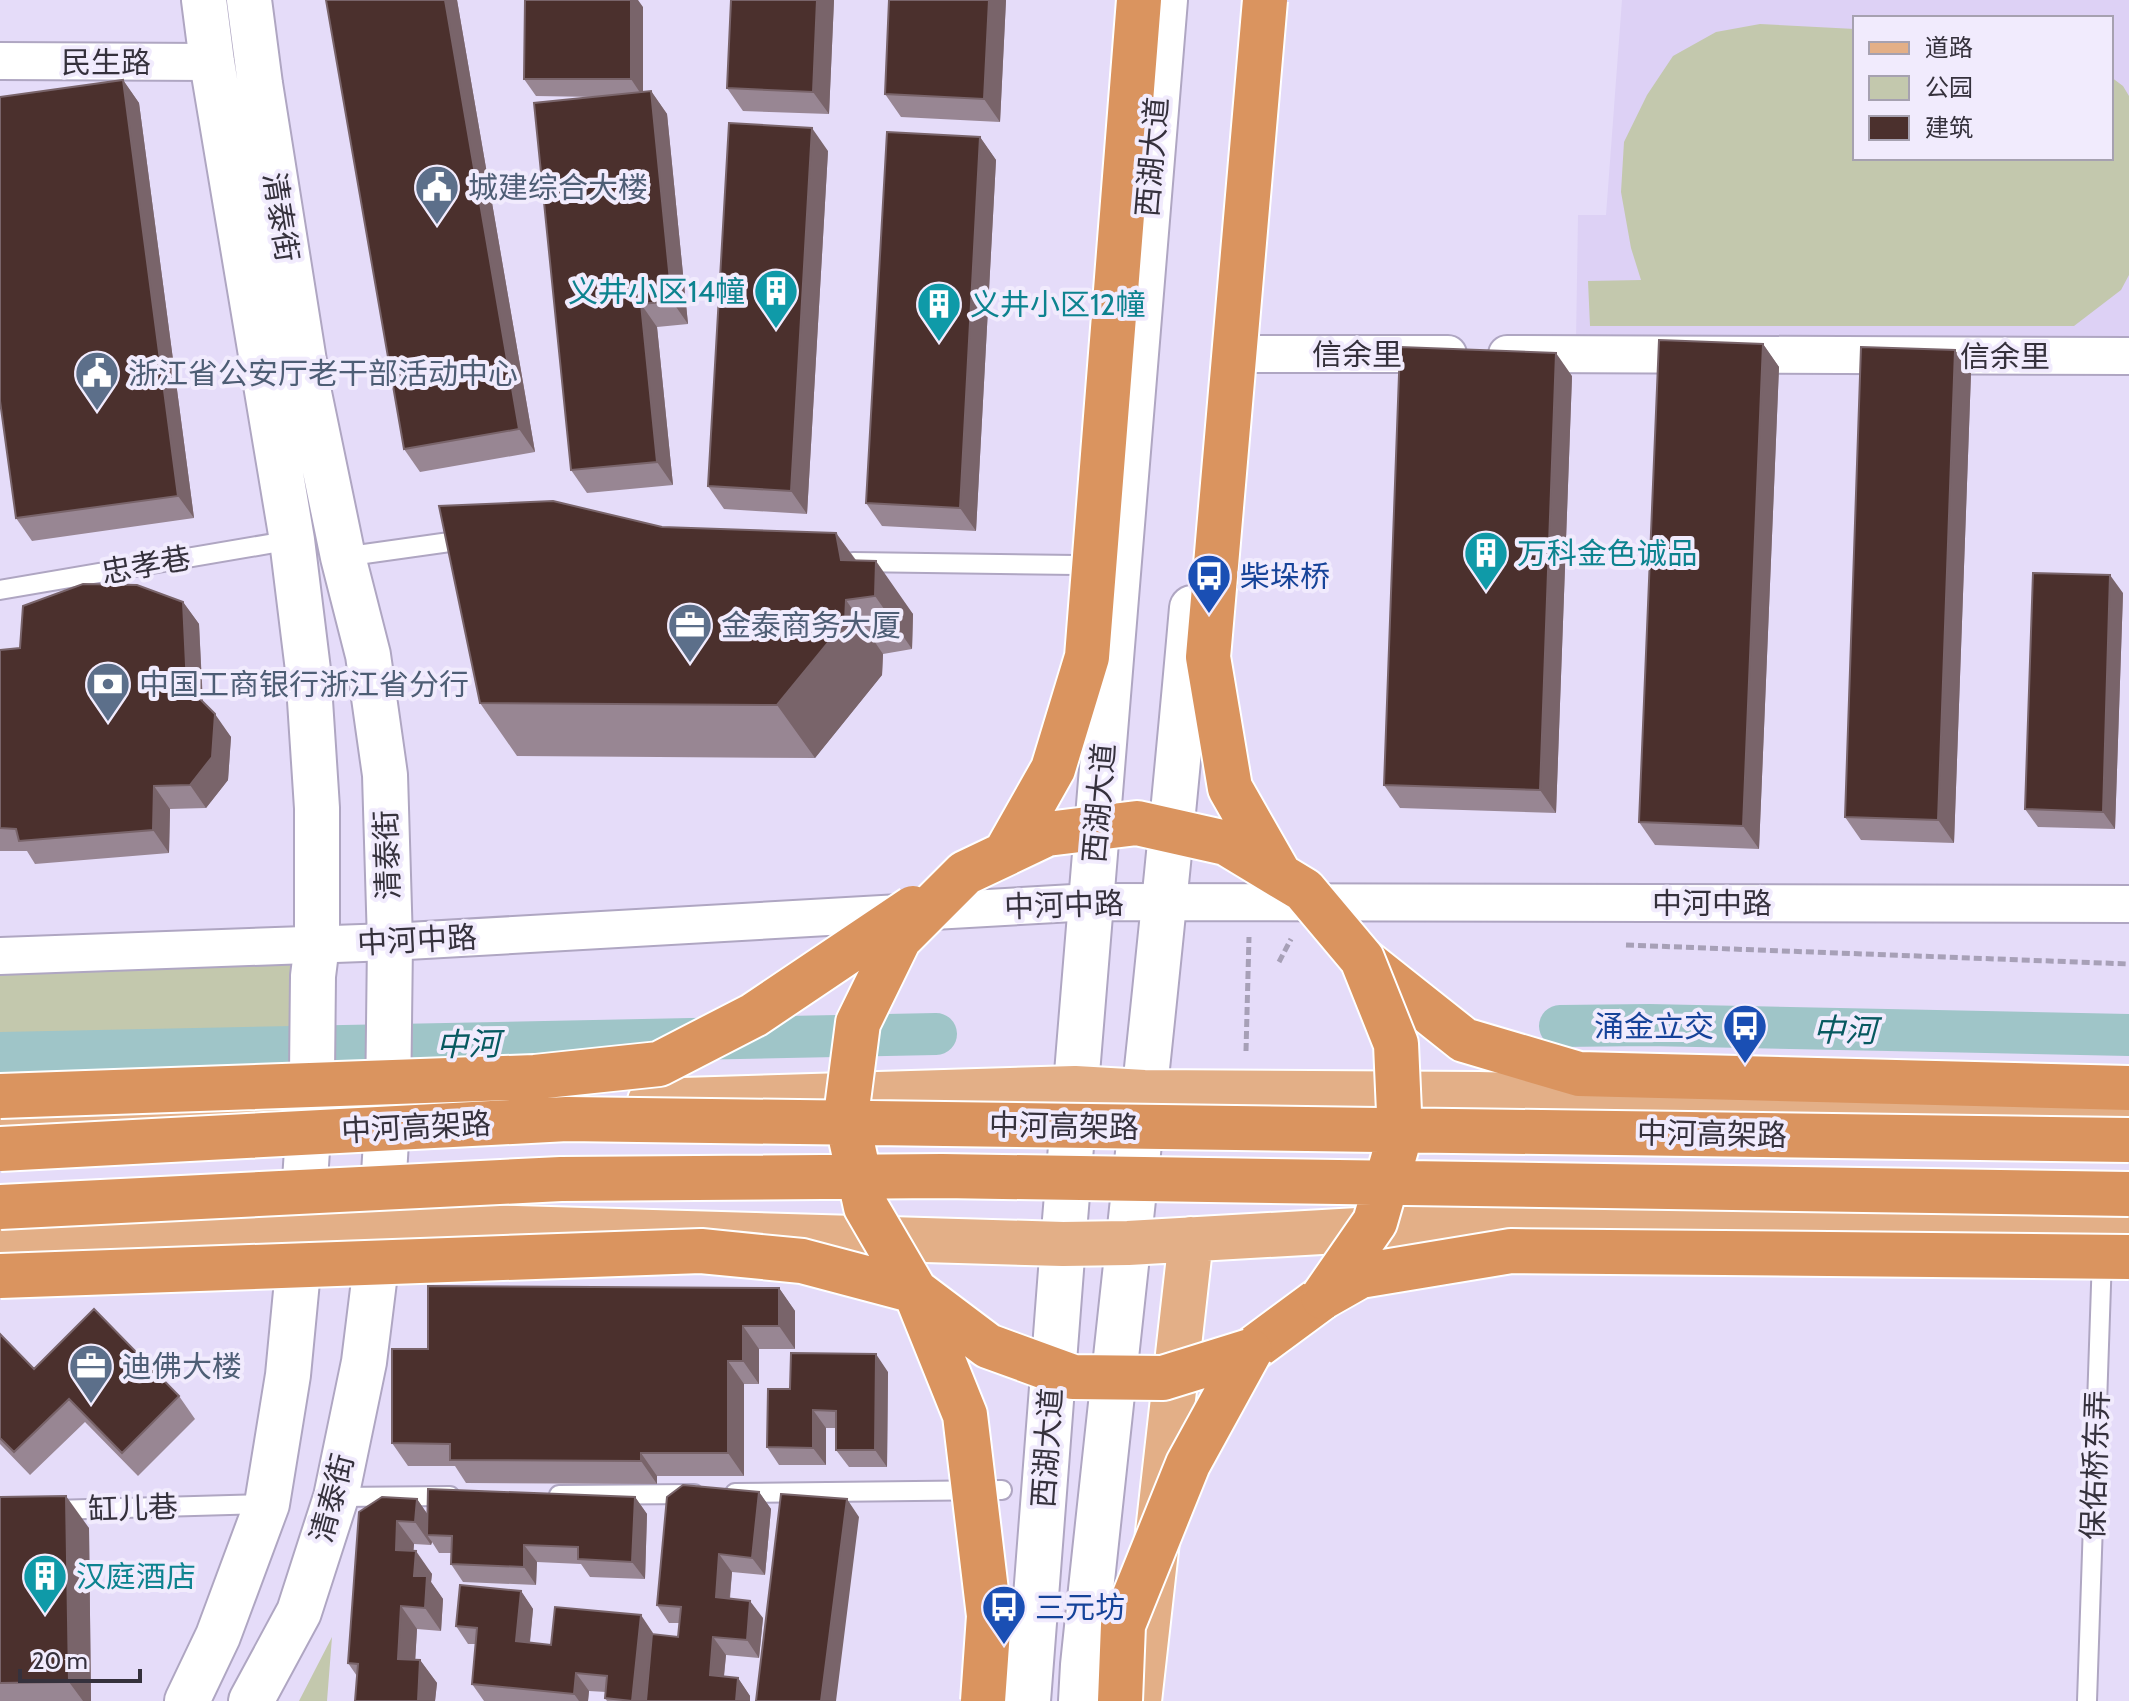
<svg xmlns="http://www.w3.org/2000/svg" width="2129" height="1701" font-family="Cabin,'Noto Sans SC',sans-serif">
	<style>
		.built { fill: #ddd1f5; fill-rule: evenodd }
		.green { fill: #c3c8ad }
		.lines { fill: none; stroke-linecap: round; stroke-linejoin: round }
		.canal { stroke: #9fc5c8; stroke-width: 42 }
		.service-casing { stroke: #afa6c2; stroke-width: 22 }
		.minor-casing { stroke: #afa6c2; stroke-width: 40 }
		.tertiary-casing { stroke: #afa6c2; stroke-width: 48 }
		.secondary-casing { stroke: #afa6c2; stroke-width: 48 }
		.primary-casing { stroke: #fff; stroke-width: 48 }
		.trunk-casing { stroke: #fff; stroke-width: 48 }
		.path { stroke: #a7a0b7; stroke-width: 5; stroke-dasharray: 8 4; stroke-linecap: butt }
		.service { stroke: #fff; stroke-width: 18 }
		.minor { stroke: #fff; stroke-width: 36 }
		.tertiary { stroke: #fff; stroke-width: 44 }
		.secondary { stroke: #fff; stroke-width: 44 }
		.primary { stroke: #e3af87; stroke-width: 44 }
		.trunk { stroke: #da945f; stroke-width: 44 }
		.trunk-bridge-casing { stroke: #fff; stroke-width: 48; stroke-linecap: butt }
		.trunk-bridge { stroke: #da945f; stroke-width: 44 }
		.wall { fill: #988693 }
		.shaded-wall { fill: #79646a }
		.building { fill: #4b302d; stroke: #79646a; stroke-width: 2 }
		.labels { text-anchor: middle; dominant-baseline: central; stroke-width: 8; stroke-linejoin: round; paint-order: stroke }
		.street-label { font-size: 30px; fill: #35313c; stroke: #f1ebfd }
		.service-label { font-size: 30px; fill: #4e5e75; stroke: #f1ebfd; text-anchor: start }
		.culture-label { font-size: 30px; fill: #0d838f; stroke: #f1ebfd; text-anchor: start }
		.transit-label { font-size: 30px; fill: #164399; stroke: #f1ebfd; text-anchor: start }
		.water-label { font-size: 32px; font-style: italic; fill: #075960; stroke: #f1ebfd }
	</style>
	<rect width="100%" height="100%" fill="#e5dcf9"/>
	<path class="built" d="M1622,0H2129V344L1576,341L1578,215H1606ZM1855,18H2111V158H1855Z"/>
	<path class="green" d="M1760,24L1855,29V158H2111V77L2123,86L2129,96V275L2121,290L2074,326H1590L1588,281L1641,280L1631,248L1621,192L1624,142L1647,95L1673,56L1716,32Z
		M317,944L304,1085L0,1083V954Z
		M332,1637L327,1701H299Z"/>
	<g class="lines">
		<path class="canal" d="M1560,1026L1649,1025L2129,1035
			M0,1053L936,1034"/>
		<g class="service-casing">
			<path id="service" d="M343,557L471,539
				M853,562L1076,565
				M0,590L292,540
				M735,1493L1002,1490
				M559,1495L694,1494
				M336,1497L450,1496
				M53,1510L267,1504
				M2087,1701L2102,1256"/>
		</g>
		<g class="minor-casing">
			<path id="minor" d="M0,61L212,62
				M1257,354H1448
				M1507,354L2129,356
				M0,956L390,942L1091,902L2129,904"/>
		</g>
		<g class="tertiary-casing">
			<path id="tertiary" d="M187,1701L218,1636L267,1504L288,1375L302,1229
				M251,1701L299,1612L336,1497L364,1362L381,1225"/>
		</g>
		<g class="secondary-casing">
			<path id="secondary" d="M204,0L212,62L292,540L308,670L317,808V944L313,976L312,1074L302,1226
				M249,0L260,84L309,393L343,557L368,655L385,775L390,942L388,1108L381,1224
				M1028,1701L1063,1244L1165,0
				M1081,1701L1083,1665C1120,1313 1161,961 1192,608"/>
		</g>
		<g class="primary-casing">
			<path id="primary" d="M650,1101L1075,1088L1144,1092L1479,1094L2129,1111
				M0,1124L310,1109L409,1108
				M0,1233L381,1224L1063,1244L1128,1243L1462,1224L2129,1230
				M1139,1701L1191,1239"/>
		</g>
		<g class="trunk-casing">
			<path id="trunk" d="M1362,959L1464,1040L1579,1074L2129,1088
				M1250,1351L1323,1297"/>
		</g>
		<path class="path" d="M1626,945L2129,964
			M1279,962L1291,939
			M1246,1051L1249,937"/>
		<use href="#service" class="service"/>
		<use href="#minor" class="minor"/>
		<use href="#tertiary" class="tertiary"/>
		<use href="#secondary" class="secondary"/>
		<use href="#primary" class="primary"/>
		<use href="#trunk" class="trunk"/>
		<g class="trunk-bridge-casing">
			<path id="trunk-bridge" d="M1265,0L1208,657L1230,788L1279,874
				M1005,854L1053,769L1087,657L1139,0
				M0,1096L535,1077L659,1064L754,1015L913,908
				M0,1149L567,1119L2129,1140
				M0,1207L561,1179L942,1176L2129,1194
				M0,1276L701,1251L802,1261L915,1291L988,1346L1073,1377L1163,1378L1250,1351
				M1323,1297L1360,1276L1511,1251L2129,1257
				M983,1701L989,1616L965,1415L915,1291L866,1207L846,1116L858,1023L899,939L965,873L1047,834L1137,823L1226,843L1304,890L1362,959L1396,1044L1400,1135L1375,1222L1323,1297
				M1120,1701L1123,1625L1188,1464L1250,1351"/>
		</g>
		<use href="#trunk-bridge" class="trunk-bridge"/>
	</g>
	<path class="wall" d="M326,0H457L535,452L420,472L404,449Z
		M731,0H834L829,114L743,111L727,88Z
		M1006,0L1000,122L901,117L885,94Z
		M643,7V92L651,91L667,114L688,324L657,327L673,485L587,493L571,470L597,97L536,96L524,79Z
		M123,80L139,103L194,518L32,541L16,518Z
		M980,137L996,160L976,531L882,526L866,503Z
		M828,151L807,514L724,509L708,486Z
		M1763,344L1779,367L1759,849L1655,845L1639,822Z
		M1971,373L1954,843L1861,840L1845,817Z
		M1572,376L1556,813L1400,808L1384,785Z
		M662,527L836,533L856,560L913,614L912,649L883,654L882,675L815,758L517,756L480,703Z
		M2123,593L2115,829L2038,827L2025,809Z
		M183,602L199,624L203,702L231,737L228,780L206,808L170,809L169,853L35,864L27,851H0V650L20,648Z
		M779,1288L795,1311V1349H759V1384H744V1476H657V1484L466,1483L455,1466H408L392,1443L428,1349Z
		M0,1334L34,1369L179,1396L195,1419L138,1476L85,1422L30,1475L0,1444Z
		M888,1372L887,1467H849L836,1450V1428H826V1465H779L767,1447L790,1389Z
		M759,1492L771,1509L765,1575L732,1572L730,1599L763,1618L759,1658L726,1655L724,1677L738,1678L750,1696V1701H607L605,1698L606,1692L589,1691L588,1701H484L472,1684L476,1644H468L456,1626L521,1591L533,1609L530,1643L551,1645L653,1633V1634L678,1637L679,1623H669L657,1605Z
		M0,1497L89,1528L91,1701H0Z
		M635,1497L647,1514L645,1579L590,1577L581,1564L537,1562L536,1585L463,1582L451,1564V1553H439L432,1542L431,1545L414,1544L413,1551L432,1574L431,1582L443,1599L441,1631L417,1629L415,1660H420L437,1683L435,1701H355L357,1676L348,1663L359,1512L417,1499L427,1514Z"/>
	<path class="shaded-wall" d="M445,0H457L535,452L519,429Z
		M631,0H638L643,7V97L631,79Z
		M817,0H834L829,114L813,92Z
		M989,0H1006L1000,122L984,99Z
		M123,80L139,103L194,518L178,496Z
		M651,91L667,114L688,324L672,301Z
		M812,128L828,151L807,514L791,491Z
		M980,137L996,160L976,531L960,508Z
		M641,304L657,327L673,485L657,462Z
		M1763,344L1779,367L1759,849L1743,826Z
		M1955,350L1971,373L1954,843L1938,820Z
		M1556,353L1572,376L1556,813L1540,790Z
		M836,533L874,586L876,561L913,614L912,649L875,596L841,560Z
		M2110,575L2123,593L2115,829L2103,812Z
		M846,600L883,654L882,675L815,758L777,705Z
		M183,602L199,624L203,709L187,686Z
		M215,714L231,737L228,780L206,808L190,785Z
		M154,786L170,809L169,853L153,830Z
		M779,1288L795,1311V1349L779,1326Z
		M743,1326L759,1349V1384L743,1361Z
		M876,1354L888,1372L887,1467L875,1450Z
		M728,1361L744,1384V1476L728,1453Z
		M813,1410L826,1428V1465L813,1448Z
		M641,1453L657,1476V1484L641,1461Z
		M759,1492L771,1509L765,1575L752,1558Z
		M66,1496L89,1528L91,1701H83L69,1682Z
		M635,1497L647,1514L645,1579L632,1562Z
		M417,1499L433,1522L427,1535L432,1542L431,1545L415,1522Z
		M847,1499L859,1517L836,1701H821Z
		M397,1521L414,1544L412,1573L396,1550Z
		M524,1545L537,1562L536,1585L524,1567Z
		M416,1551L432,1574L431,1582L443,1599L441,1631L425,1608L414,1576Z
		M719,1554L732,1572L728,1615L716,1597Z
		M521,1591L533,1609L528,1659L516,1641Z
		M750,1601L763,1618L759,1658L747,1640Z
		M401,1606L417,1629L414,1682L398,1659Z
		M641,1615L653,1633L646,1701H632Z
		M713,1637L726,1655L722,1693L710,1675Z
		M420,1660L437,1683L435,1701H418Z
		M576,1673L589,1691L588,1701H579L574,1694Z
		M738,1678L750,1696V1701H736Z"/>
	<path class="building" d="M326,0H445L519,429L404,449Z
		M525,0H631V79H524Z
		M731,0H817L813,92L727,88Z
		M889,0H989L984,99L885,94Z
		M123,80L178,496L16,518L0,401V97Z
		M651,91L672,301L641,304L657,462L571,470L534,103Z
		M729,123L812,128L791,491L708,486Z
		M887,132L980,137L960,508L866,503Z
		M1659,340L1763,344L1743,826L1639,822Z
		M1400,347L1556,353L1540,790L1384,785Z
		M1861,347L1955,350L1938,820L1845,817Z
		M553,501L662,527L836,533L841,560L876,561L875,596L846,600L845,622L777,705L480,703L439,506Z
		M2033,573L2110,575L2103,812L2025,809Z
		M83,584L137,585L183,602L187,686L215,714L212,757L190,785L154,786L153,830L19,841L16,829L0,828V650L20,648L23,606Z
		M428,1286L779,1288V1326H743V1361H728V1453H641V1461L450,1460V1444L392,1443V1349H428Z
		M94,1309L179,1396L122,1453L69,1399L14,1452L0,1438V1334L34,1369Z
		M791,1353L876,1354L875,1450H836V1411L813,1410V1448L767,1447L768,1389H790Z
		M683,1485L759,1492L752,1558L719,1554L716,1597L750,1601L747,1640L713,1637L710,1675L738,1678L736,1701H646L652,1634L678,1637L681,1607L657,1605L667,1497Z
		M428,1489L635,1497L632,1562L578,1559V1547L524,1545V1567L451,1564L452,1536L427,1535Z
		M781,1494L847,1499L821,1701H756Z
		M66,1496L69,1682L0,1683V1497Z
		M382,1497L417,1499L415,1522L397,1521L396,1550L416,1551L414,1576H427L425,1608L401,1606L398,1659L420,1660L418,1701H355L358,1664L348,1663L359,1512Z
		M460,1585L521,1591L516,1641L551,1645L555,1607L641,1615L632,1701L605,1698L607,1676L576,1673L574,1694L472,1684L477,1628L456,1626Z"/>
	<defs>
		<g id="civic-pin" transform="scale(2.3)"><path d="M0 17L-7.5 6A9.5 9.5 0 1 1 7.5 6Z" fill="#5c6f8a" stroke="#f1ebfd"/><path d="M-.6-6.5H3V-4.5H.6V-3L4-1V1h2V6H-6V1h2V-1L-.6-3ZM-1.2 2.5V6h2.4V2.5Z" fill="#fff"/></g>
		<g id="building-pin" transform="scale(2.3)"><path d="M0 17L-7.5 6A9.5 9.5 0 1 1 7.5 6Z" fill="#0f9aa8" stroke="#f1ebfd"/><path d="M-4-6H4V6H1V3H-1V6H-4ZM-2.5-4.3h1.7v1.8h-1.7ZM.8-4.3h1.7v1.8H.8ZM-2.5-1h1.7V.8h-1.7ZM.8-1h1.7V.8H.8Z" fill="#fff"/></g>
		<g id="bus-pin" transform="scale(2.3)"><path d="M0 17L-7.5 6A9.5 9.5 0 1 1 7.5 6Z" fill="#1a4fb4" stroke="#f1ebfd"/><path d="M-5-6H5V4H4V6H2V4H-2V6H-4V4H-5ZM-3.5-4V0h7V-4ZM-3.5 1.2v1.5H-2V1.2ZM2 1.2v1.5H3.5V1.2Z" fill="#fff"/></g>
		<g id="office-pin" transform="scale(2.3)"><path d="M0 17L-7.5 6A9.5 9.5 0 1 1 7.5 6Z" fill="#5c6f8a" stroke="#f1ebfd"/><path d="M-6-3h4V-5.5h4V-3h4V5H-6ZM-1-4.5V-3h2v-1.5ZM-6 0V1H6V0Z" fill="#fff"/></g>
		<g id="bank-pin" transform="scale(2.3)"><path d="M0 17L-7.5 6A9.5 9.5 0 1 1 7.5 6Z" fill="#5c6f8a" stroke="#f1ebfd"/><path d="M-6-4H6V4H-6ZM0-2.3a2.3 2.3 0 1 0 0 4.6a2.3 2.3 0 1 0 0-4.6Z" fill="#fff"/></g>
	</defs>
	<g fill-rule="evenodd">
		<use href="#civic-pin" x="437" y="187"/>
		<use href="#building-pin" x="776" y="291"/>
		<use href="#building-pin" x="939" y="304"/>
		<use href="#civic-pin" x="97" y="373"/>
		<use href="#building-pin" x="1486" y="553"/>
		<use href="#bus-pin" x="1209" y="576"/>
		<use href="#office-pin" x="690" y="625"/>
		<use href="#bank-pin" x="108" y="684"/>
		<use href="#bus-pin" x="1745" y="1026"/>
		<use href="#office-pin" x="91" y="1366"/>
		<use href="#building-pin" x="45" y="1576"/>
		<use href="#bus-pin" x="1004" y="1607"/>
	</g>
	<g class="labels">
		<g class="street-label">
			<text x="106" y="62">民生路</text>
			<text transform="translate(1152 157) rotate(-85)">西湖大道</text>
			<text transform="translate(281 217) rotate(81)">清泰街</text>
			<text x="1357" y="354">信余里</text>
			<text x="2005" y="356">信余里</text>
			<text transform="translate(146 565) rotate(-10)">忠孝巷</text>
			<text transform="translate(1099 803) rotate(-85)">西湖大道</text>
			<text transform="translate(387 855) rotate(-92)">清泰街</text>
			<text x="1712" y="903">中河中路</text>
			<text transform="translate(1064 905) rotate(-2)">中河中路</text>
			<text transform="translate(417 940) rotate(-3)">中河中路</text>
			<text transform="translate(1064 1126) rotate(1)">中河高架路</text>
			<text transform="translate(416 1127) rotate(-3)">中河高架路</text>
			<text transform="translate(1712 1134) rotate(1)">中河高架路</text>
			<text transform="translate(1047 1448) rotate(-86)">西湖大道</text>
			<text transform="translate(2095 1465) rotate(-88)">保佑桥东弄</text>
			<text transform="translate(332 1498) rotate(-75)">清泰街</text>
			<text transform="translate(133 1508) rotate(-2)">缸儿巷</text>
		</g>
		<g class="service-label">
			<text x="468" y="187">城建综合大楼</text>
			<text x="128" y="373">浙江省公安厅老干部活动中心</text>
			<text x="721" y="625">金泰商务大厦</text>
			<text x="139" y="684">中国工商银行浙江省分行</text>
			<text x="122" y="1366">迪佛大楼</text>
		</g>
		<g class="culture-label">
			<text x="745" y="291" text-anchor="end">义井小区14幢</text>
			<text x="970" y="304">义井小区12幢</text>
			<text x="1517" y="553">万科金色诚品</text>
			<text x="76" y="1576">汉庭酒店</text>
		</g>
		<g class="transit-label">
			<text x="1240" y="576">柴垛桥</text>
			<text x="1714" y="1026" text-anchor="end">涌金立交</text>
			<text x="1035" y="1607">三元坊</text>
		</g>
		<g class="water-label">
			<text transform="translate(1845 1030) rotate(1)">中河</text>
			<text transform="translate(468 1044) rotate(-1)">中河</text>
		</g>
	</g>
	<rect x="1853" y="16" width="260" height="144" fill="#f1ebfd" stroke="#a6a1b0" stroke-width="2"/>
	<rect x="1869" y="42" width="40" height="12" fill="#e3af87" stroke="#a6a1b0" stroke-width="2"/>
	<text x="1925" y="56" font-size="24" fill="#35313c">道路</text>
	<rect x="1869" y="76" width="40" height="24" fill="#c3c8ad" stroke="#a6a1b0" stroke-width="2"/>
	<text x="1925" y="96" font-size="24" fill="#35313c">公园</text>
	<rect x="1869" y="116" width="40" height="24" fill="#4b302d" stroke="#a6a1b0" stroke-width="2"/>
	<text x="1925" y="136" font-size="24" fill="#35313c">建筑</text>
	<path d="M20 1669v12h120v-12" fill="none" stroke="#35313c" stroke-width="4"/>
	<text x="32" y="1669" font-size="24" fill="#35313c" stroke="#f1ebfd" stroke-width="6" paint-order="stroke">20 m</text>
</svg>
